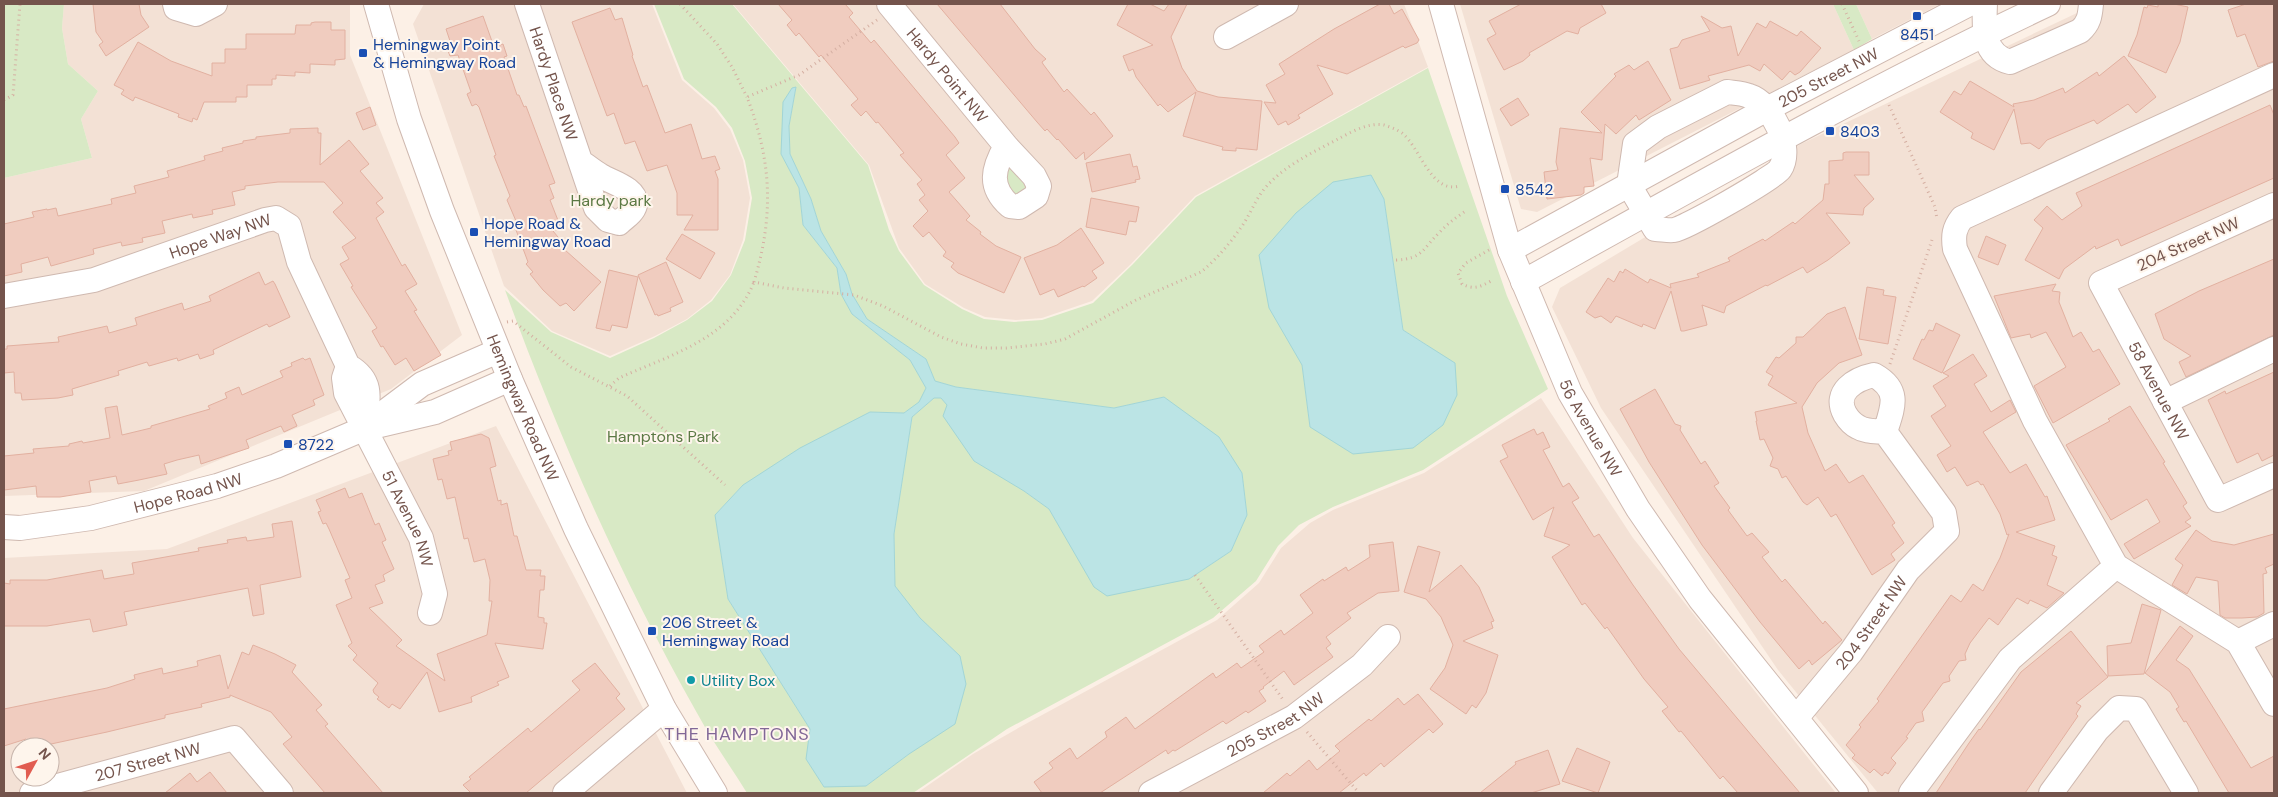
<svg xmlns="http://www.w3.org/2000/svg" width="2278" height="797" font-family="'DM Sans',sans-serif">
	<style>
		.residential { fill: #f3e1d5; fill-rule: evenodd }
		.green { fill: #d8e9c5; fill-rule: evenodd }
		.water { fill: #bbe4e5; stroke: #a2d5d6 }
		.building { fill: #f0ccbf; stroke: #e2b0a0 }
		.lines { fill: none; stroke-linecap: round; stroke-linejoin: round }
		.minor-casing { stroke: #cfb9b0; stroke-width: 26 }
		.path { stroke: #d5afa2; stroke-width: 3; stroke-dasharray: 1 4; stroke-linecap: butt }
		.minor { stroke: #fff; stroke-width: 24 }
		.transit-dot { fill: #1a4fb4; stroke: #fef5ec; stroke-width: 2 }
		.culture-dot { fill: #0f9aa8; stroke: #fef5ec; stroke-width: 2 }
		.labels { text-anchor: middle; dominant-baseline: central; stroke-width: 4; stroke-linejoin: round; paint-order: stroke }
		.transit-label { font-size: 16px; fill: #164399; stroke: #fef5ec; text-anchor: start }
		.street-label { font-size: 16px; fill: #74544c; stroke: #fef5ec }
		.park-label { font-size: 16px; fill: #5b7944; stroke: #fef5ec }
		.culture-label { font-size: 16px; fill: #0d838f; stroke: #fef5ec; text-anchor: start }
		.neighbourhood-label { font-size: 18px; letter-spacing: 1px; fill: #816797; stroke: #fef5ec }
	</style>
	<rect width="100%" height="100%" fill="#fcf0e6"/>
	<path class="residential" d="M64,4H350V55L462,335L391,389L144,491L4,496V178L92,158L81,119L98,91L68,64L62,28Z
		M424,4H652L682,80L714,108L730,129L743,160L750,198L743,240L730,275L711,300L687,319L655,336L610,356L552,331L504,286L413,24Z
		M733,4H1404L1428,67L1195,196L1131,264L1092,301L1042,318L1016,320L985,317L964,308L925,284L899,248L869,165Z
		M1460,4H1833L1854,50L1537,212L1521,209Z
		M1856,4H1940L1872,39Z
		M2096,4H2274V793H1878L1778,670L1601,408L1552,307L1560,288L1801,144Z
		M1541,398L1633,538L1836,793H917L973,754L1020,727L1217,620L1259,583L1281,548L1310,523L1333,510L1424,473Z
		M496,426L687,793H4V558L167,549ZM20,747H50V777H20Z"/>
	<path class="green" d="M4,4H64L62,28L68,64L98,91L81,119L92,158L4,178Z
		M654,4H732L868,165L889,230L899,251L924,285L962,309L984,319L1014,322L1042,320L1093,303L1133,264L1196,197L1428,68L1507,296L1548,389L1423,470L1333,507L1299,525L1278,546L1256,581L1213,618L1007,729L913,793H747C731,767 712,741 697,713C621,578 558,435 505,290L551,332L610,358L654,338L687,320L712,301L731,275L745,240L752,198L745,161L732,128L716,107L684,79ZM796,88L789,126L790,154L811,199L821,231L846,274L852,294L867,319L926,359L935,381L956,387L1114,408L1164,397L1242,473L1247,515L1231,551L1189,579L1066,537L1049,509L1024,491L941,398H934L912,417L894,534L895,587L920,618L960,656L909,754L866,786L807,759L810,729L728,599L715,515L743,485L870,412L904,413L920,402L926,388L910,360L852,314L841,294L837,268L803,225L799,188L781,154L791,89ZM1384,199L1403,330L1427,345L1310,427L1302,365Z
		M1833,4H1856L1872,39L1854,50Z
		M1007,155L1031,181L1024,200L1002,192Z"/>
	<path class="water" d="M796,87L789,126L790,154L811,199L821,231L846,274L852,294L867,319L926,359L935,381L956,387L1114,408L1164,397L1219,437L1242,473L1247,515L1231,551L1189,579L1107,596L1094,587L1049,509L1024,491L974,461L943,416L947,405L941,398H934L912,417L894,534L895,586L920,618L960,656L966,684L955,724L909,754L866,786L824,787L806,759L810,729L728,599L715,515L743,485L800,448L870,412L904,413L919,402L926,388L910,360L852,314L841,294L837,268L803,225L799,188L781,154L783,102L792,88Z
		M1371,175L1384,199L1403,330L1455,363L1457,395L1443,425L1413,448L1353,454L1310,427L1302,365L1269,308L1259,255L1296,213L1333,182Z"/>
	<path class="building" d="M93,4H139L141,15L149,27L106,56L99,45L103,42L96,32Z
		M778,4H845L853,13L849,17L871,43L874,40L955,137L959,143L946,155L965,178L949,192L970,216L966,220L981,232L980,234L996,246L1021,257L1004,293L958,273L951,267L954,263L943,256L946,252L929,232L923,237L913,226L928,211L919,200L925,195L917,184L922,180L900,155L904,153L878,122L876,123L866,111L861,116L851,105L858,99L821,55L819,57L799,33L796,36L787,25L792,20Z
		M937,4H1000L1035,49L1046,59L1042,62L1043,64L1064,92L1067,89L1091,115L1094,112L1113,136L1085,160L1084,152L1076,159L1058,139L1057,140L1047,129L1045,131L1037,122Z
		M1128,4H1150L1164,11L1169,4H1187L1171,37L1182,68L1197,91L1218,97L1262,101L1257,150L1236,148V151L1222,150L1223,147L1183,136L1196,92L1168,112L1160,104L1158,106L1136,77L1133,69L1129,71L1123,56L1153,45L1117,25Z
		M1380,4H1389L1394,14L1402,9L1419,40L1417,43L1405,48L1403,46L1347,74L1317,65L1333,94L1298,115L1300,118L1288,125L1286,121L1278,125L1264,102L1276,103L1266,85L1285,74L1279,64L1334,29Z
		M1521,4H1601L1606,13L1580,28L1578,34L1567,31L1529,53L1530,55L1523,61L1504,70L1487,39L1496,34L1489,21Z
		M2158,4H2174L2188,7L2180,42L2166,73L2128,56L2137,35L2144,7L2147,8L2148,5L2158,7Z
		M2246,4H2274V61L2258,67L2245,34L2237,37L2228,10Z
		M610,8L615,20L622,18L633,55L632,56L643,87L647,85L665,133L691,124L702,159L715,156L720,169L715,171L718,179V230H684L693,215H677V193L667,165L647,171L635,141L625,144L614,113L607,116L572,22Z
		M483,16L494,47L503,44L507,56L504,57L517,95H519L524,107L526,106L555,183L549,185L554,198L550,200L561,228L553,231L567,248L565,250L601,282L574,311L566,303L560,306L543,290L530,274L533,272L526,264L528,262L516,230L518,229L516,221L507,200L510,196L494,156L496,155L479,107L476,104L472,106L467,94L471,92L458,55L450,56L445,43L450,41L446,29Z
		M1701,16L1722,28L1731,26L1738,56L1757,23L1766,28L1770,21L1797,36L1801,31L1821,48L1800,72L1795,75L1790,71L1782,80L1764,64L1760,71L1749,65L1708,76L1710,80L1680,89L1670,49L1678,47L1682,40L1710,31Z
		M315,22H331V30H345V59L335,60V65L310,64V73L295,72V76L276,75V79H272V85H247V97H236V102H204L197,120L193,118L192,122L178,117L179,114L135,97L133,101L121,94L124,90L114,85L138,42L171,61L212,76V63H225V49H246V34H295L296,25H311V23Z
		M2124,56L2156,97L2136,113L2128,104L2097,124L2094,120L2047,140L2039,149L2030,143L2021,144L2014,109L1994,150L1971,138L1973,133L1940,112L1954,91L1961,95L1970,81L2014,107L2013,104L2034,100L2063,88L2065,93L2097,72L2099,76Z
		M1648,61L1671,100L1639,120L1636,115L1616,134L1605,124L1602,160L1590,158L1594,186L1584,187V193L1581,195L1547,199L1544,172L1558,170L1556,162L1560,128L1602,133L1581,112L1616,76L1614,74L1629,65L1634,70Z
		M1518,98L1529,115L1511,126L1500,109Z
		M2270,105L2274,115V178L2121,246L2118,239L2096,249L2095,246L2064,269L2059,279L2025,260L2043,228L2034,220L2047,206L2062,220L2082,206L2076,193Z
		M370,107L376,125L363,130L356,113Z
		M318,128V133H321L320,165L349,140L369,164L360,171L383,198L376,203L384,212L376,218L402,266L405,264L417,284L405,291L417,310L414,311L441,355L414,371L406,358L395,365L383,346L381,347L372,331L377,328L351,287L353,286L340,264L349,259L342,247L356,238L333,212L343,203L324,182H278L245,186V189L232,192L235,205L212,210L213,214L193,218L192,214L162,221L165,233L142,238L143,242L122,246L121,242L93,249L94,254L51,266L48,257L21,264L22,272L4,276V224L34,217L32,212L47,209V210L56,208L58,216L112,204L111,199L136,193L134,186L169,177L167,171L205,160L204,156L223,151L222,148L243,143V141L256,139V137L290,133V129Z
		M1846,152H1869V175H1854L1874,199L1864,208L1863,215L1826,213L1850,243L1828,260L1807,273L1803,267L1767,286L1766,285L1726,306L1724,313L1702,305L1707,325L1684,331H1681L1671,291L1655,329L1643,324L1642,327L1616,316L1611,323L1601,316L1595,318L1586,312L1608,278L1614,282L1620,271L1623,273L1625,269L1648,283L1650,279L1671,288L1670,284L1699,277L1697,274L1730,261L1728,258L1763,239L1765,241L1793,222L1795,224L1823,200L1825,184H1829V161L1843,160V153Z
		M1130,154L1133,167L1137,166L1140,179L1135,180L1136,182L1092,192L1086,163Z
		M1091,198L1139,207L1136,222L1129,221L1126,235L1086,227Z
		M1081,228L1104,263L1092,271L1097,278L1084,287L1083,286L1058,297L1054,289L1040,295L1024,258L1057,245Z
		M682,234L715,253L700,279L666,259Z
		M1986,236L2006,245L1998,265L1978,257Z
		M2274,259V335L2186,377L2179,362L2191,356L2164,339L2155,314L2199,291Z
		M666,262L683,302L670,308L671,311L658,316L657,314L655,315L638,275Z
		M609,270L638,277L627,328L612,325L610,331L596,328Z
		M259,272L265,285L273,281L275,284L290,317L269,327L267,324L213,350L214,354L200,359L198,354L178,361L177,358L149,366L147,362L118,371L119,375L72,389L73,395L58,398L22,400L21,393H15L14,372L4,373V349H7V346L59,342L58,337L107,326L109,333L137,325L135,318L182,303L184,310L211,301L209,296Z
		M2056,284L2052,291L2060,292L2059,302L2073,337L2081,332L2093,352L2099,349L2120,384L2053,423L2034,386L2066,367L2046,332L2031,338L2030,334L2011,338L1994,296Z
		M1867,287L1884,290L1883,295L1896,297L1888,344L1859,339Z
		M1845,307L1862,355L1839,363L1817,383L1802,407L1808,433L1825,471L1836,464L1849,483L1863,475L1895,523L1892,525L1904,543L1891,554L1895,560L1872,575L1836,514L1831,517L1818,497L1807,505L1803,502L1786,476L1782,478L1778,469L1770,466L1773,458L1764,439L1760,440L1756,421H1757L1755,412L1797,403L1768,385L1773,376L1766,372L1776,357L1779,358L1796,343V337H1803L1827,314Z
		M1936,323L1960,335L1942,373L1913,359L1922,339L1924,340L1929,330L1933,331Z
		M1973,354L1987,376L1974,384L1991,412L2010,400L2016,412L1983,432L2010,473L2026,464L2045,497L2047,496L2055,520L2016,532L2055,546L2052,555L2057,557L2047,585L2064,593L2047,608L2030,600L2028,604L2017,598L1998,625L1989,618L1970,643L1965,654L1966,660L1959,661L1949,676L1950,681L1943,683L1922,712L1924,721L1916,723L1906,737L1908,738L1891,758L1896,763L1888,774L1885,772L1882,776L1874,769L1870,773L1852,758L1855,755L1846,745L1861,727L1859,725L1879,701L1877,699L1951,595L1961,602L1973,584L1983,591L2000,558L2009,534L2007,535L2000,514L1983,484L1981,485L1978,481L1967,486L1955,467L1947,472L1937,455L1951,446L1931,416L1946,406L1933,386L1949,376L1943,373Z
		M303,358L305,360L310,358L324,395L313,400L315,405L292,415L297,426L284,432L281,426L246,440L249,448L201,464L199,455L177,460L164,464L167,474L139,480L118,484L116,476L89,481L91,492L60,497H37L36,486L4,490V456L34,453L33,449L69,446V444L82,441L83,443L110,438L105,408L117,406L122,435L151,428V426L210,409L208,406L227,398L225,393L239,387L242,395L283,377L280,371L292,366L291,363Z
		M2274,372V455L2262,461L2258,453L2237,463L2208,400L2225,391L2226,394Z
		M1655,389L1675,424L1681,426L1680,430L1701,464L1705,461L1719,483L1714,486L1730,508L1728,510L1747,536L1752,533L1769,552L1762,557L1782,582L1785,579L1823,624L1825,621L1842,640L1812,665L1809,660L1799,669L1760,622L1702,545L1649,462L1620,409Z
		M2130,406L2165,462L2163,463L2187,503L2183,506L2191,518L2185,522L2191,526L2134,559L2124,544L2160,522L2147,499L2111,520L2066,445L2110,421L2108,419Z
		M1534,429L1537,435L1543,432L1550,447L1543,450L1563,487L1569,483L1579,498L1572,502L1594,537L1599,534L1633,585L1679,649L1800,793H1738L1723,776L1720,779L1681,731L1679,732L1662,711L1668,707L1644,679L1607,627L1605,629L1585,603L1582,605L1552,557L1570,545L1544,536L1554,507L1533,520L1500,461L1508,457L1502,445Z
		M481,434L489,438L496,466L490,468L498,501L501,500V505L507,503L514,536H517L526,570H541L540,576H545L544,590H540L538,617L544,618V623H547L543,649L495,643L509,677L497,682L499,685L471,697L472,702L439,712L427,672L400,709L392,704L389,708L377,699L379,697L374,693L373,690L378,683L353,660L357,655L348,646L352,643L336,605L352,598L345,580L350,578L329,529L326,523L323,524L318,512L321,511L316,500L345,488L349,498L362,493L375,525L379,523L386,540L382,542L394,569L383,575L385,581L375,585L383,603L369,608L402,640L396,646L445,681L437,654L487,635L492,601H489L490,580L485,559L474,562L468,538L464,539L455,497L447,499L442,479L438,480L433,459L449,455L448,451L452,450L450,442Z
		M292,521L301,577L260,585L264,614L253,616L248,588L124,612L127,625L93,632L90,619L47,626H4V583L10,584V580H47L102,570L104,579L134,574L132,563L199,551L198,548L228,543L227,540L246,537L247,541L274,537L272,524Z
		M2196,530L2212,541L2234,545L2274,534V564L2265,568L2267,573L2263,574L2264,613L2257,617L2242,618H2225L2220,615L2218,581L2196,577L2187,594L2172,585L2183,565L2175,559Z
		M1393,542L1399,591L1378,593L1347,613L1351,618L1326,637L1331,644L1326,648L1333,657L1294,685L1284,671L1263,687L1264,688L1259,691L1266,701L1248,713L1246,711L1226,724L1223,721L1175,751L1173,750L1168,754L1166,750L1100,793H1042L1034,782L1053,768L1049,763L1070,748L1077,759L1107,737L1105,732L1126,717L1135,729L1213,673L1216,678L1237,663L1241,668L1264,652L1259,646L1281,630L1284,635L1313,613L1300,595L1323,579L1324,581L1346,567L1348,571L1370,557L1369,545Z
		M1418,546L1440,552L1429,592L1461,565L1479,587L1494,621L1491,622L1493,628L1463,641L1498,655L1486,693L1476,708L1472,705L1466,714L1430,689L1445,668L1453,645L1441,617L1426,599L1404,592Z
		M2142,604L2161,610L2144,674L2108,676L2107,646L2131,643Z
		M2180,626L2193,636L2176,660L2189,669L2251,768L2274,756V793H2229L2186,721L2184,722L2176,709L2179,707L2170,692L2145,673Z
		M2071,631L2108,677L2076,703L2081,706L2076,714L2078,716L2025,793H1936L1969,743L1979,729L1980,730L2021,672Z
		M253,645L275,654L296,665L292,672L322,705L316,710L328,724L325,726L383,793H325L283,744L292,737L271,712L230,695V697L201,704L202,707L165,715V718L107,732L37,747H28L26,739L4,746V709L107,688L135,679L134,675L162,668L163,674L198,666L197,661L220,655L228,689L242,652L249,655Z
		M595,663L620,694L616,698L625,709L526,793H471L463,785L471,779L469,777L528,728L531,732L580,690L572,681Z
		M1418,694L1443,724L1433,733L1429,729L1384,767L1381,763L1366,776L1364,773L1339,793H1263L1287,773L1290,776L1309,760L1317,770L1340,751L1335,746L1369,719L1371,721L1398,698L1404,705Z
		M1577,748L1610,762L1598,793L1562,781Z
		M1548,750L1560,784L1531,793H1480L1516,764L1515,762Z
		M210,772L227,793H165L190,773L197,782Z"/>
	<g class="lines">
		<g class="minor-casing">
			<g id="minor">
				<path d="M175,4L176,8L196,14L215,4"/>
				<path id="s1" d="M376,4L409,119L442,211L510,379L576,529L664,709L715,793"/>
				<path id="s2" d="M527,4L596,208L608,220L619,223C624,218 633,213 635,205C638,189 611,182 601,176C594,172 588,167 581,162"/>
				<path id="s3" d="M889,4L1006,146C993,168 988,187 1010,206L1019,207L1036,196L1039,186L1034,176L1006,146"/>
				<path id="s4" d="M1441,4L1510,250L1570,393L1638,509L1700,599L1856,793"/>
				<path d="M1985,4C1984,27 1982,55 2010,62L2080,31C2089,23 2090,16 2091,4"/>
				<path d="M1226,37L1286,4"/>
				<path d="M2274,75L1962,218C1954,228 1953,236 1955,249L2035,421L2116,566L2238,642L2274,704"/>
				<path d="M1727,92C1734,93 1742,93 1749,96C1772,103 1794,148 1780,169C1774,178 1686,228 1674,230C1669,231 1661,229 1655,229L1629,185L1635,144L1658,127Z"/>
				<path id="s5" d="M2274,205L2101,283L2218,500L2274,475"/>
				<path id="s6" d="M1510,250L1767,109L1969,4"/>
				<path d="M1523,282C1696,186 1869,88 2048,4"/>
				<path id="s7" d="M4,296L94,280L265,220L276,218L289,226L299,262L348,366C376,382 367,402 363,429"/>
				<path id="s8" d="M348,366L344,378L346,393L421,538L435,594L430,613"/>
				<path d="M2165,402L2274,349"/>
				<path d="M370,423L422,384L498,351"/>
				<path id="s9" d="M4,527L20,528L91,518L217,486L276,466L363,429L435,412L510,379"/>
				<path d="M2238,642L2274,624"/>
				<path id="s10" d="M1797,717L1851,652L1908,570L1947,531L1944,513L1885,432C1893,407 1901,390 1874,375C1855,379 1833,392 1845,414C1848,419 1852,424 1858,427C1866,432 1876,431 1885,432"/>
				<path id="s11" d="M32,793L234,738L281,793"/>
				<path d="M565,793L664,709"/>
				<path id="s12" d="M1151,793L1294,717L1362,665L1388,637"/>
				<path d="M1911,793L2010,659L2116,566"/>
				<path d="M2051,793L2097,730L2119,708L2136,709L2186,793"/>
			</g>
		</g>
		<path class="path" d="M680,4L717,44L732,67L747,97
			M1842,4L1859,41
			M877,20L799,75L747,97C772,162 774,215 754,282L784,288L854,295L883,306L941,337L961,344L983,348H1006L1045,344L1065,339L1136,300L1201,272C1217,259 1232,241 1244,223C1251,212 1256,199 1265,188C1285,165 1312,153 1338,139C1351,132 1369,122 1384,125C1390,127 1396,129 1402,133C1420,147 1431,194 1459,186
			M4,100L13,95L20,4
			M1889,105L1935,207L1937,219
			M1489,250L1466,263L1458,273L1462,284C1474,290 1480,287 1491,281
			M1396,260C1423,259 1423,248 1440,232C1448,223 1457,217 1467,210
			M507,322L513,321L571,367L627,396L725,485
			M1890,364L1933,237
			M610,386L619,378C670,355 731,339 754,282
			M1195,575L1284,701
			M1307,732L1359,793"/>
		<use href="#minor" class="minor"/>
	</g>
	<g class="transit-dot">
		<rect x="1912" y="11" width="10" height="10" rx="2.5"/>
		<rect x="358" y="48" width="10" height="10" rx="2.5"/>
		<rect x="1825" y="126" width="10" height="10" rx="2.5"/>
		<rect x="1500" y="184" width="10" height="10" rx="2.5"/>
		<rect x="469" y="227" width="10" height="10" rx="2.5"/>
		<rect x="283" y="439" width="10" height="10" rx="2.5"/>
		<rect x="647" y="626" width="10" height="10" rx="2.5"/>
	</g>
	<circle class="culture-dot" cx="691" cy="680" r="5"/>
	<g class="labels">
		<g class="transit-label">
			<text x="1917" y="34" text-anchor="middle">8451</text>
			<text x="373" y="44">Hemingway Point<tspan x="373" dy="18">&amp; Hemingway Road</tspan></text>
			<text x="1840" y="131">8403</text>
			<text x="1515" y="189">8542</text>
			<text x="484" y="223">Hope Road &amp;<tspan x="484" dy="18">Hemingway Road</tspan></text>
			<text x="298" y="444">8722</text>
			<text x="662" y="622">206 Street &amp;<tspan x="662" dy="18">Hemingway Road</tspan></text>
		</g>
		<g class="street-label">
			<text stroke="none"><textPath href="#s3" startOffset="92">Hardy Point NW</textPath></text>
			<text stroke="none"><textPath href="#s6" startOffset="362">205 Street NW</textPath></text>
			<text stroke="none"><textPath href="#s2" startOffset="84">Hardy Place NW</textPath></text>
			<text stroke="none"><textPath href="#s7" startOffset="225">Hope Way NW</textPath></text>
			<text transform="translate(2188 244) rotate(-24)">204 Street NW</text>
			<text stroke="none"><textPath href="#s5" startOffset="312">58 Avenue NW</textPath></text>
			<text stroke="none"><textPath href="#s1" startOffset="430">Hemingway Road NW</textPath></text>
			<text stroke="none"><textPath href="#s4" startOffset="451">56 Avenue NW</textPath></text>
			<text stroke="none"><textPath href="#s9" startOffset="188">Hope Road NW</textPath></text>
			<text stroke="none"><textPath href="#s8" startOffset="168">51 Avenue NW</textPath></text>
			<text stroke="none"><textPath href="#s10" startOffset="120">204 Street NW</textPath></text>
			<text stroke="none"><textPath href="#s12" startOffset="142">205 Street NW</textPath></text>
			<text stroke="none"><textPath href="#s11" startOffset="120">207 Street NW</textPath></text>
		</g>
		<g class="park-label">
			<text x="611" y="200">Hardy park</text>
			<text x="663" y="436">Hamptons Park</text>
		</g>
		<g class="culture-label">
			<text x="701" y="680">Utility Box</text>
		</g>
		<g class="neighbourhood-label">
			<text x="737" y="734">THE HAMPTONS</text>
		</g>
	</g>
	<rect width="2278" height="797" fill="none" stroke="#74544c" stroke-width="10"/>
	<g transform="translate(35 762) rotate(50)"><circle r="24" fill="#fef5ec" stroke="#c7b5ac"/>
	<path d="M0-4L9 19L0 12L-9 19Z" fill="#e15c50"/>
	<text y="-8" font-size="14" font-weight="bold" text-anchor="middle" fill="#74544c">N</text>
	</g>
</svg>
